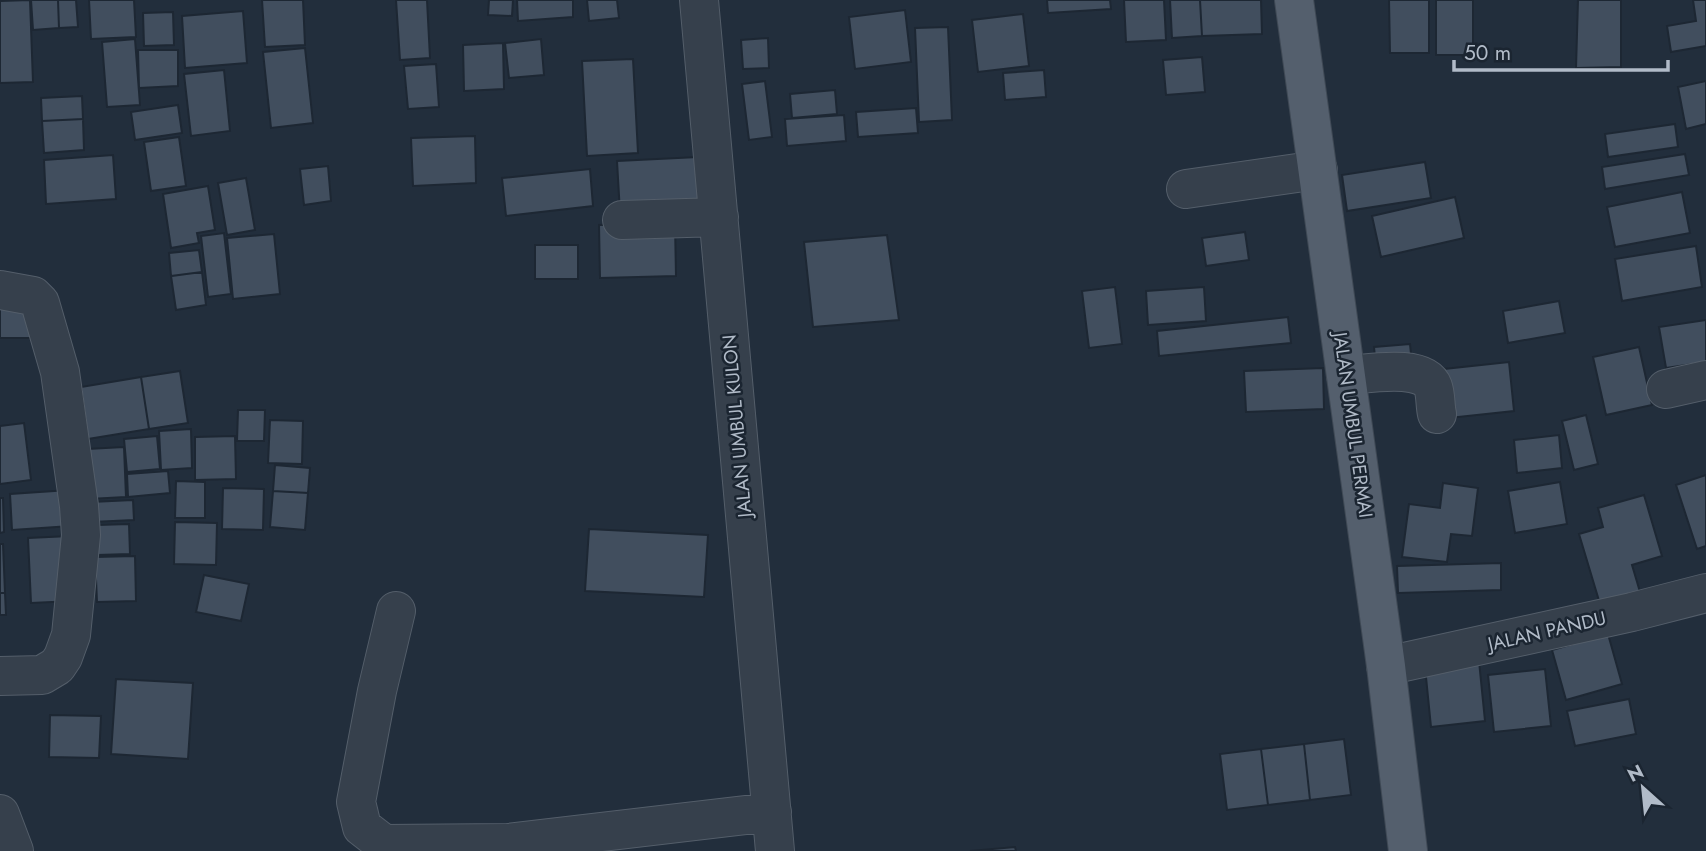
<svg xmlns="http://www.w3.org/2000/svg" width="1706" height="851" font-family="Jost,sans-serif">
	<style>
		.building { fill: #414e5e; stroke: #1d2733; stroke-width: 2 }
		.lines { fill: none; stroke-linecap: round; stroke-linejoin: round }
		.minor-casing { stroke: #545e6a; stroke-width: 40 }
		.major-casing { stroke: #3f4955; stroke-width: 40 }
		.minor { stroke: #36404c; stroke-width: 38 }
		.major { stroke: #545f6d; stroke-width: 38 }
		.labels { text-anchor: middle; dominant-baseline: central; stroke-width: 5; stroke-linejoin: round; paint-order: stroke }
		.street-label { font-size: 19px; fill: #b1bbc8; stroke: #1b2531 }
	</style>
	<rect width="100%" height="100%" fill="#222e3c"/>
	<path class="building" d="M30,0L33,82L0,83V1Z
		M31,0H58L59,28L33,30Z
		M58,0H76L78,27L59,28Z
		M89,0H134L136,37L91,39Z
		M262,0H303L305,45L265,47Z
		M396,0H427L430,58L400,60Z
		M489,0H513L512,16L488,15Z
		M517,0H573V17L518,21Z
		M587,0H617L619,18L589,21Z
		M1047,0H1110L1111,9L1048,13Z
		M1124,0H1164L1166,40L1126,42Z
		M1170,0H1200L1202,36L1172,38Z
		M1200,0H1261L1262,34L1202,36Z
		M1389,0H1429V53H1390Z
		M1436,0H1473V55H1436Z
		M1578,0H1621V67L1576,68Z
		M1693,0H1706V46L1671,52L1667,26L1696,21Z
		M905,10L911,62L855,69L849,17Z
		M243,11L247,63L185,68L182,16Z
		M173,12L174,45L144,46L143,13Z
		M1023,14L1029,66L978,72L972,20Z
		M948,27L952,120L919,122L915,28Z
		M768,38L769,68L743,69L741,40Z
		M135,39L140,105L107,107L102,42Z
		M541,39L544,75L509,78L505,43Z
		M503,43L504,89L464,91L463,45Z
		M305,48L313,123L271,128L263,52Z
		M138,50H178V86L139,88Z
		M1202,57L1205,92L1166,95L1163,60Z
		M633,59L638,153L587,156L582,61Z
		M436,64L439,107L408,109L404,66Z
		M224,70L230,131L191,136L184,74Z
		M1044,70L1046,97L1005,100L1003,73Z
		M765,81L772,137L749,140L742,84Z
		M1706,81V124L1686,129L1678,87Z
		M835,90L837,114L792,118L790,94Z
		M82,96L83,119L42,121L41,98Z
		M178,105L182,133L135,140L131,112Z
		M916,108L918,133L858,137L856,112Z
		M844,115L846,141L787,146L785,119Z
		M83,119L84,150L44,153L42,121Z
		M1675,124L1678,147L1608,157L1605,134Z
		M475,136L476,183L413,186L411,138Z
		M179,137L186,186L151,191L144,142Z
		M1685,154L1689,175L1605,189L1602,167Z
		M113,155L116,199L46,204L44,160Z
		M698,157L701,209L620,213L617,161Z
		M1425,162L1431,198L1347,211L1342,175Z
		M328,166L331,201L304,205L300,169Z
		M590,169L593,206L506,216L502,178Z
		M246,178L255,230L227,235L218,183Z
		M208,186L215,230L197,233L199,243L171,248L163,194Z
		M1682,192L1690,233L1615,247L1607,207Z
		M1455,197L1464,238L1381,257L1372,216Z
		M675,223L676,276L600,278L599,225Z
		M1245,232L1249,260L1206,266L1202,238Z
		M224,233L231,294L208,297L201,236Z
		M274,234L280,294L233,299L227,238Z
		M887,235L899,320L813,327L804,242Z
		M535,245H578V279H535Z
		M1696,246L1702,287L1622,301L1615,259Z
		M199,250L202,272L171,276L169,253Z
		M202,272L206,305L176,310L171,276Z
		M1115,287L1122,344L1089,348L1082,291Z
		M1204,287L1206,321L1148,325L1146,291Z
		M1559,301L1565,333L1508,343L1503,311Z
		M0,305H34V338H0Z
		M1288,317L1291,343L1159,356L1157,331Z
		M1706,320V362L1666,368L1659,327Z
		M1410,344L1412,364L1376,367L1374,347Z
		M1639,347L1652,405L1606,415L1593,357Z
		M1509,362L1514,411L1449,418L1444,369Z
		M1323,368L1324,409L1246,412L1244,371Z
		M180,371L188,423L149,429L141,377Z
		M141,377L149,429L88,439L81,387Z
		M238,410H265L264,441H237Z
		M1586,415L1598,464L1574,470L1562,421Z
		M270,420L303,421L302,464L268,463Z
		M24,423L31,480L0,484V426Z
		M191,429L192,468L161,470L159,431Z
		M1559,435L1562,468L1517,473L1514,440Z
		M157,436L160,469L127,472L124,439Z
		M235,436L236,479L195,480V437Z
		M124,447L126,497L89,499L87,449Z
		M275,465L310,468L308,493L273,491Z
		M168,471L170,493L128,497L127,474Z
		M1706,475V546L1697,549L1676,485Z
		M176,481L205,482V518H175Z
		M1560,482L1567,524L1515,533L1508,491Z
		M1443,483L1478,488L1472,536L1451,534L1447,562L1402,557L1409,504L1440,508Z
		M223,488L264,489L263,530L222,529Z
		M69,490L71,526L12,530L10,494Z
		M273,491L308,493L305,530L270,527Z
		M1644,495L1662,556L1632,565L1643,602L1603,614L1579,534L1603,527L1598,508Z
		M0,498H3L4,532L0,533Z
		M133,500L134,520L92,522L91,502Z
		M175,522L217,523L216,565L174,564Z
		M129,524L130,554L97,555V525Z
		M589,529L708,535L704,597L585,591Z
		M70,536L73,601L31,603L28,538Z
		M0,544H3L5,593H0Z
		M135,556L136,601L97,602L95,557Z
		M1501,563V590L1398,593L1397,566Z
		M204,575L249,584L241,621L196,612Z
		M0,593H5L6,615H0Z
		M1608,634L1622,684L1566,700L1552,650Z
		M1479,661L1485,721L1431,727L1425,667Z
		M1545,669L1551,726L1494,732L1488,675Z
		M116,679L193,683L188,759L111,754Z
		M1629,699L1636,734L1575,746L1567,711Z
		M50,715L101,716L99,758L49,757Z
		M1344,739L1351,795L1310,800L1304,744Z
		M1304,744L1310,800L1268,805L1261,749Z
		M1261,749L1268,805L1227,810L1220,754Z
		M1015,847L1016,851H970Z"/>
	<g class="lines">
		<g class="minor-casing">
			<path id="minor" d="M699,0L775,851
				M1186,189L1318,170
				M622,220L719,217
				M0,290L33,296L40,303L60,372L79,506L81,535L71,635L63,657L57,666L42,675L0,676
				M1346,375C1367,374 1424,363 1433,387C1436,395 1435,406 1437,414
				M1666,389L1706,380
				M396,611L377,691L356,802L362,827L384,844L508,843L772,812
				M1386,666L1632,612L1706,593
				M0,814L14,851"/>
		</g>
		<g class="major-casing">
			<path id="major" d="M1294,0L1386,666L1408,851"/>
		</g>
		<use href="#minor" class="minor"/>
		<use href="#major" class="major"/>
	</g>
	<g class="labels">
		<g class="street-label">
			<text transform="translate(1353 425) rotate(82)">JALAN UMBUL PERMAI</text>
			<text transform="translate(737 426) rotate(-95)">JALAN UMBUL KULON</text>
			<text transform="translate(1547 631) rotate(-13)">JALAN PANDU</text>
		</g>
	</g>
	<g transform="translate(1643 788) rotate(333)" stroke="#1b2531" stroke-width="5" paint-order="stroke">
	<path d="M0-5L12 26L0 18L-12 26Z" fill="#b1bbc8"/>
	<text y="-10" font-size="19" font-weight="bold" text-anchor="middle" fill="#b1bbc8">N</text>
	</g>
	<path d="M1454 60v10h214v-10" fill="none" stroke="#b1bbc8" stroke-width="3.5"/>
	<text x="1464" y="60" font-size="21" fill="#b1bbc8" stroke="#1b2531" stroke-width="5" paint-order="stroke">50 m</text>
</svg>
